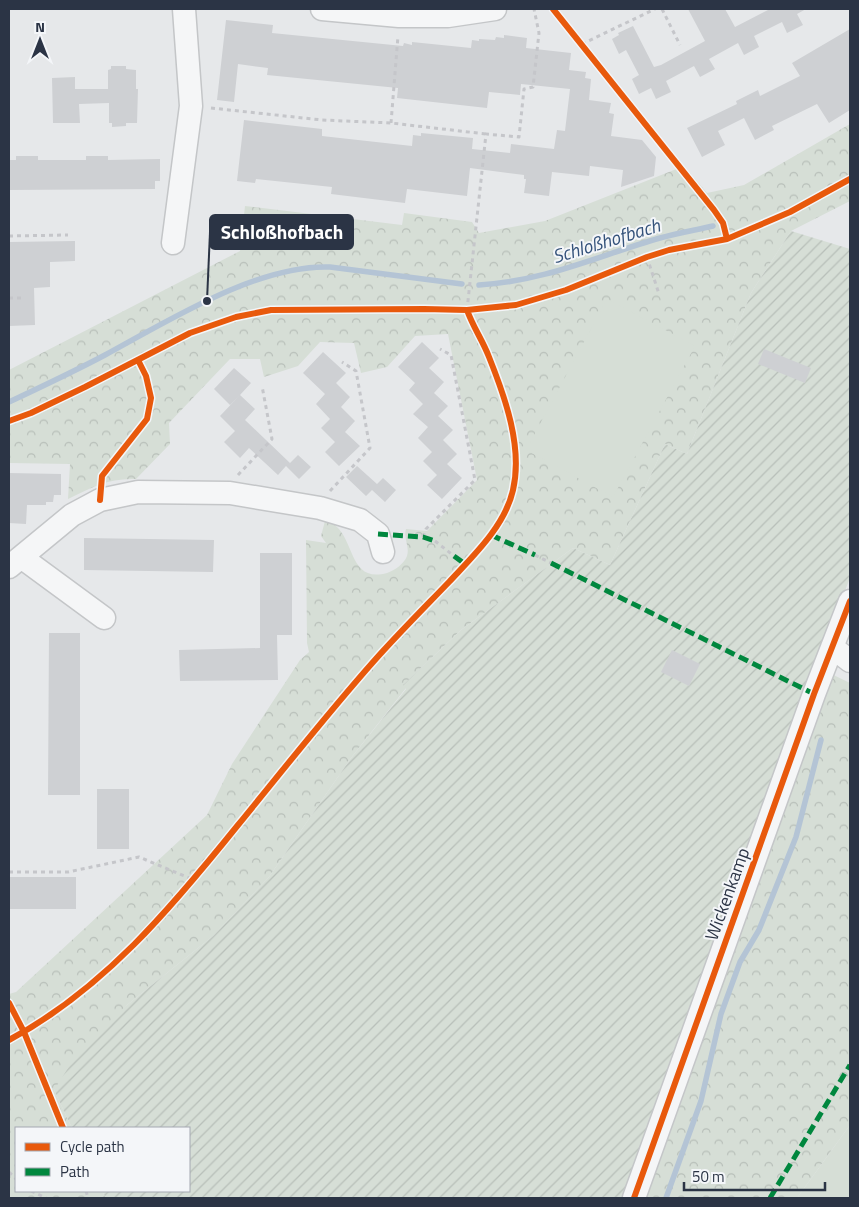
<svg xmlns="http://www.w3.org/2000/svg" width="859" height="1207" font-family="'Titillium Web',sans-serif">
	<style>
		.park { fill: url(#park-crowns) }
		.garden { fill: url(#garden-furrows) }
		.pitch { fill: #d6ded6 }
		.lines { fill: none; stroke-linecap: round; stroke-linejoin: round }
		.stream { stroke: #b4c4d5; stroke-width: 5.5 }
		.building { fill: #ced0d3 }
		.minor-casing { stroke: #c4c6c8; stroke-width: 25 }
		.path { stroke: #c5c6ca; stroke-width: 3; stroke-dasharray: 4 4; stroke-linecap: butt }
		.minor { stroke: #f5f6f7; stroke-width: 22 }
		.quiet { stroke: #00873e; stroke-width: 5; stroke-dasharray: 10 5; stroke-linecap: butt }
		.cycleway-casing { stroke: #f4f6f9; stroke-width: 9 }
		.cycleway { stroke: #e8590c; stroke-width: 6 }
		.labels { text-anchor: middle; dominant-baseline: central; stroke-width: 4; stroke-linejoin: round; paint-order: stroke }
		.street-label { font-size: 18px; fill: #2b3445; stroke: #f4f6f9 }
		.water-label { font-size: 19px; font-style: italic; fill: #34527a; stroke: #f4f6f9 }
		.leader { fill: none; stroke: #2b3445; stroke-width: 2 }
		.callout-dot { fill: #2b3445; stroke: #f4f6f9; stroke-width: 2 }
		.callout { fill: #2b3445; stroke: #2b3445; stroke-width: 2 }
		.callout-label { font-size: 19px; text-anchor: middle; font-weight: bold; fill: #fff }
	</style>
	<defs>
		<pattern id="park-crowns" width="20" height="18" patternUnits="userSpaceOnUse" patternTransform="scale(1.25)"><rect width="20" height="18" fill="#d6ded6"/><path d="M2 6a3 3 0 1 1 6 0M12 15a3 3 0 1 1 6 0" fill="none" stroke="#b8bfb9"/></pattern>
		<pattern id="garden-furrows" width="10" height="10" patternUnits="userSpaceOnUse" patternTransform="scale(1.25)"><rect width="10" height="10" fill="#d6ded6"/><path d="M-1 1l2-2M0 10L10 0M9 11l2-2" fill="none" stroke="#b8bfb9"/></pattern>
	</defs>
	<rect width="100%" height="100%" fill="#e6e8ea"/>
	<path class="park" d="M850,124V201L791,231L751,293L687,454L665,444L610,565L573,548L461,630L404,684L406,688L351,758L269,877L213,936L127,1005L54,1090L72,1128H16V1191H102L106,1198H9V994L16,992L207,815L232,764L300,660L309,652L307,643L306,540L326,543L321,536L325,521C329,522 333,523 336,526C355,543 350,583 387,573C395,570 404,564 407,556C410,546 403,538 406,529L427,531L477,480L448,334L415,336L387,367L361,373L354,343L320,342L298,366L264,377L260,359H230L169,423L170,444L136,479C109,478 92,487 68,499L70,464L9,463V370L240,251L245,206L402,225L404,213L472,222L479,233L545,221L684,166L707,193L744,185Z
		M815,666L850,683V1125L797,1198H627Z"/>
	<path class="garden" d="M791,231L850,249V578L815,666L627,1198H106L102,1191H189V1128H72L54,1090L79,1051L127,1005L213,936L269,877L351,758L406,689L403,685L461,630L573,548L610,565L665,444L687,454L751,293Z"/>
	<path class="pitch" d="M607,299L695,346L613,497L526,450Z
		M850,1125V1198H797Z"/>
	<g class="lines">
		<path class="stream" d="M479,285C546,281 597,256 660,238C678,233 696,230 713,226
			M9,402C41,387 73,372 105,355C168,321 258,264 330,267L462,284
			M666,1198L701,1101L721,1014L740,962L759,930L796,837L821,740"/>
	</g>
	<path class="building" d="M688,9H725L735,27L770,9H806L797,14L803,25L787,33L782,22L754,36L759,47L744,55L738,43L709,59L715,69L700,77L694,66L666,81L671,92L656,99L651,88L639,94L632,79L639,75L626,50L619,54L612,39L619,35L618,33L633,26L654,67L661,65L705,41Z
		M226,20L273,25L272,33L403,46L404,43L412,45V42L471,48L472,40L479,41V39L495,40L496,37L504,38V35L527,38L526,48L571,53L569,70L586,72L585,78L591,79L589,100L611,103L609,113L614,114L611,136L642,140L656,157L654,176L621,187L623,170L590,166L589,176L552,172L549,196L524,193L526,179H524V175L470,168L467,196L407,189L405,203L331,194L332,187L256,179L255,183L237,181L244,120L322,129V136L412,146L413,135L421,136V133L473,138L472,149L510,153L511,144L554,149L557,130L565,131L570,89L521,84L520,95L489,92L487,108L397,98L398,88L267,75L268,68L238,64L234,102L217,100Z
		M850,29V110L829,123L817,104L772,126L774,130L755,140L744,118L718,131L725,145L702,157L687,128L737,104L736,101L758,90L760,96L800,76L792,63Z
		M111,66H126V69L136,70V89H138L137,123H126V126L112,127V123H109V103L79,104L80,123H53L52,78L75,77V89H108V70L111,69Z
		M16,156H38V160H86V156H108V160L160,159V181H155V189L9,190V160H16Z
		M75,241V261L50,262V287L34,288L35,325L9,326V242Z
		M422,342L439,358L429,368L444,382L434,393L448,406L438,416L453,430L443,440L457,454L447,464L462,478L442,499L427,485L437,475L423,461L432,452L418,438L428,427L413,414L423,404L409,390L415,383L398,367Z
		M764,349L811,368L805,383L758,364Z
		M323,352L346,373L336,383L350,397L341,407L355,421L345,432L360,446L339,466L325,452L335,442L321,428L330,419L316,404L325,394L303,373Z
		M234,368L251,383L240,395L255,409L245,420L290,463L287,466L298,455L311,467L299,479L286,466L278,475L249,448L240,458L224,442L235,431L220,416L239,396L230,405L214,389Z
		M357,466L377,484L383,478L396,490L385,502L372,490L366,496L346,477Z
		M9,473L61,474V495H54L53,502H46V505H27L26,524L9,523Z
		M84,538L214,540L213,572L84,570Z
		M260,553H292V635H277L278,680L180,681L179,650L260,648Z
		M49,633H80V795H48Z
		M672,650L700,664L689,686L661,672Z
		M97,789H129V849H97Z
		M9,877H76V909H9Z"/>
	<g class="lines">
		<g class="minor-casing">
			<path id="minor" d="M322,9L399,16H448L495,9
				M173,243L191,106L184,9
				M21,557L104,618
				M9,567L72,515L100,500L138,492L230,493L320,508L360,520L378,534L383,552
				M832,647L850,661
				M634,1198L814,694L850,601"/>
		</g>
		<path class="path" d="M662,9L680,45
			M582,44L655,9
			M211,108L322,120L391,123L486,134
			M391,123L398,36
			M9,236L68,235
			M647,257L659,294
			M9,298H24
			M467,310L486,134L519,137L524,89L533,87L539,33L534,9
			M238,475L272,439L262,386
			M330,491L370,448L356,371L342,362
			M423,537L426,529L475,480L451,355L440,349
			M435,541L454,556
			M535,555L551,563
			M9,872H68L139,857L194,880
			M9,1003L24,1032L63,1128
			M9,1040L24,1032
			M9,1172L16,1179
			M31,1191L46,1198
			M86,1191L88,1198"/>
		<use href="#minor" class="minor"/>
		<path class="quiet" d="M378,534L423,537L435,541
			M491,535L535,555
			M454,556L465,564
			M551,563L814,694
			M770,1198L850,1065"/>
		<g class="cycleway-casing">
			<path id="cycleway" d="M553,9L714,210L723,223L727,239
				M9,421L31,413L85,387L190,333L236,317L271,310L424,309L467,310L516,305L566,290L647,257L669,250L727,239L790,212L850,179
				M100,500L102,476L147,419L151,398L146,376L138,360
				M9,1003L24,1032L63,1128
				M9,1040C103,990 172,907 238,825C283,770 327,714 374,661C398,634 424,608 449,582C473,556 505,526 513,490C523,447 505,397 489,357C483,341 473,327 467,310
				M634,1198L814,694L850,601"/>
		</g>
		<use href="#cycleway" class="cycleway"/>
	</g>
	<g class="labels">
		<g class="street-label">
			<text transform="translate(727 894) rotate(-70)">Wickenkamp</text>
		</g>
		<g class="water-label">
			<text transform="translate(606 240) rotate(-17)">Schloßhofbach</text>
		</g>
	</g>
	<path class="leader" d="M207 301L210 232"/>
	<circle class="callout-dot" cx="207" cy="301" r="5"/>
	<rect class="callout" x="210" y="215" width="143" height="34" rx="5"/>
	<g class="callout-label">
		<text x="282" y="239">Schloßhofbach</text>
	</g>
	<rect width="859" height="1207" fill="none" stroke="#2b3445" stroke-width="20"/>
	<rect x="15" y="1127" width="175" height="65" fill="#f4f6f9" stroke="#a4a8b1"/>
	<rect x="25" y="1143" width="25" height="8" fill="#e8590c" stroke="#a4a8b1"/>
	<text x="60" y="1152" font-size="15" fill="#2b3445">Cycle path</text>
	<rect x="25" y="1168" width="25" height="8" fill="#00873e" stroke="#a4a8b1"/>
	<text x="60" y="1177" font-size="15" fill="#2b3445">Path</text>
	<g transform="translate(40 40)" stroke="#f4f6f9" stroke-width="4" paint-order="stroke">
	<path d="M0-4L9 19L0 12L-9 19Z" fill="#2b3445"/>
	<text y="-8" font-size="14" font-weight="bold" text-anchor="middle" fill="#2b3445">N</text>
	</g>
	<path d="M684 1182v8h141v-8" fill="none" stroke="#2b3445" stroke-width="2.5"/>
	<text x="692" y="1182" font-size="15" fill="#2b3445" stroke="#f4f6f9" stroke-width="4" paint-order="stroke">50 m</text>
</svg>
